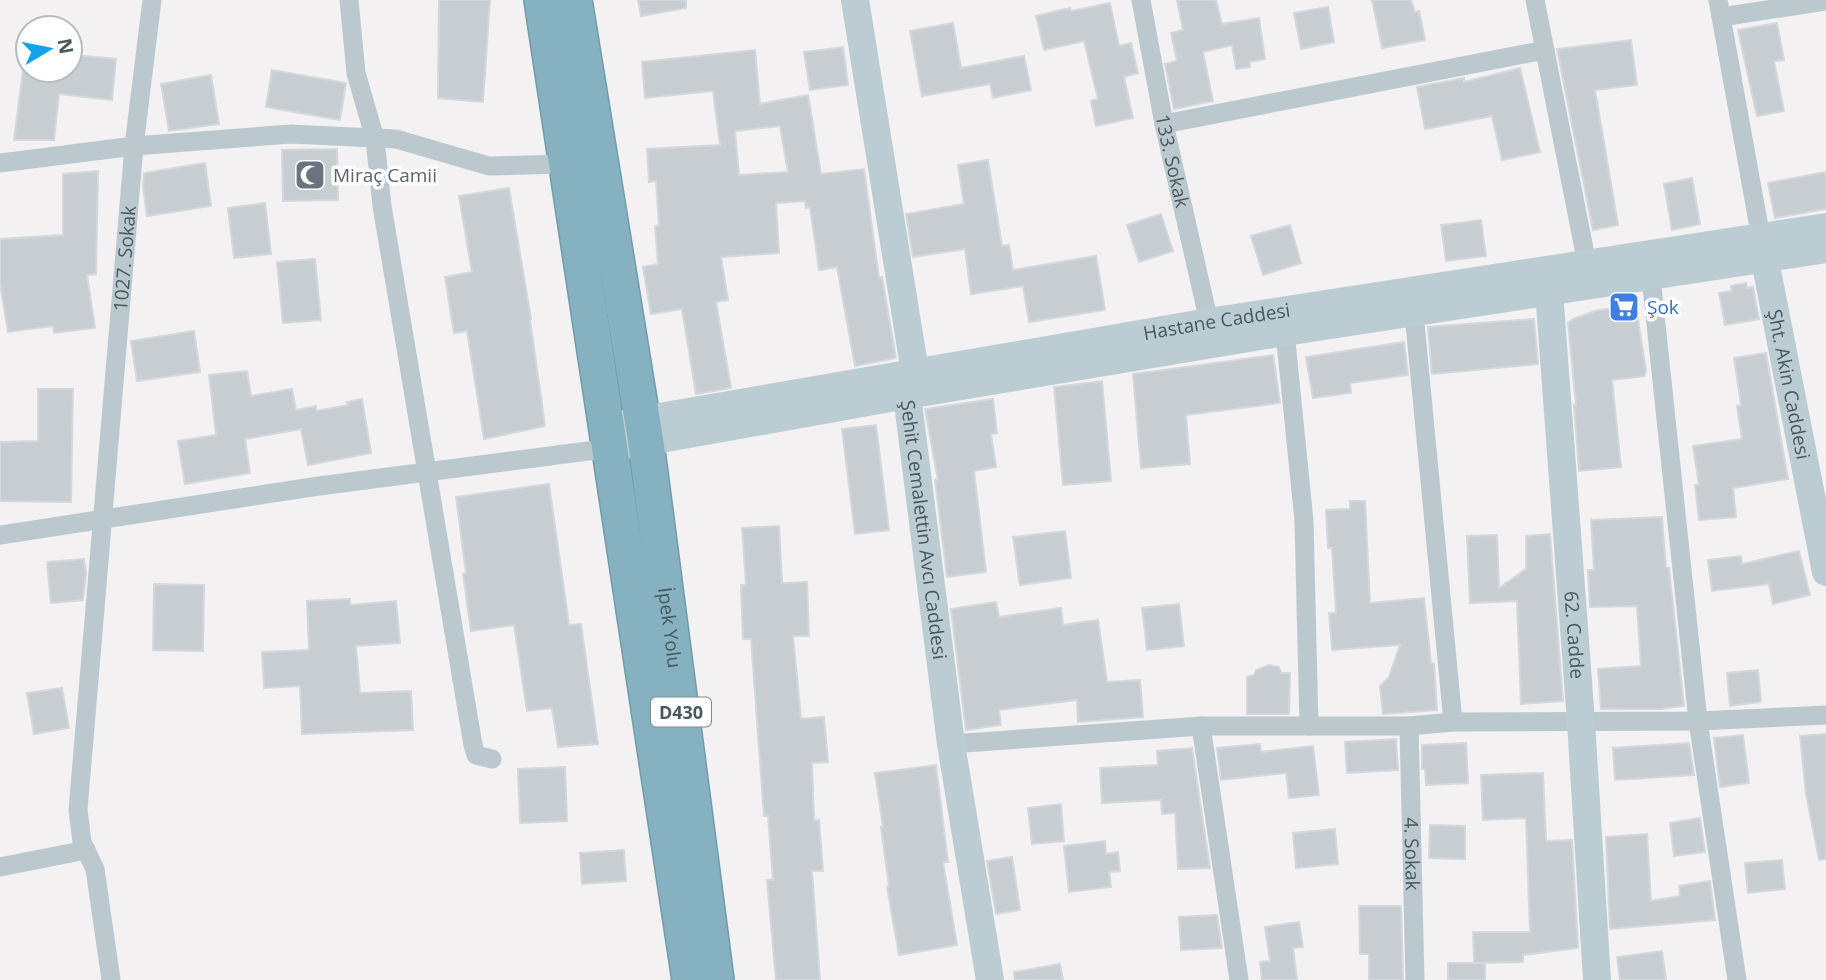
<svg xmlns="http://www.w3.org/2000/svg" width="1826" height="980" font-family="'Open Sans',sans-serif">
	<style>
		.building { fill: #c7cdd0; stroke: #d4d8dc; stroke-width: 2; fill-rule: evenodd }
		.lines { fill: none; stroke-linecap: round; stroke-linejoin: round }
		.highway-casing { stroke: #719cad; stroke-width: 38 }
		.street { stroke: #bbc9ce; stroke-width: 19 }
		.secondary { stroke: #bcccd3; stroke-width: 28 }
		.highway { stroke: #86b1c1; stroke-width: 35 }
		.labels { text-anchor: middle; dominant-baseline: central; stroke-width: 7; stroke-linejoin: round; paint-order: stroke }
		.shield { fill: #fff; stroke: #7e8b8f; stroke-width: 2 }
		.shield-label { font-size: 18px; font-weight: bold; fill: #47595f }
		.street-label { font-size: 19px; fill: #47595f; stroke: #fff }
		.worship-label { font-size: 19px; fill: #5b616d; stroke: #fff; text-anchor: start }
		.shop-label { font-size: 19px; fill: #366cbe; stroke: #fff; text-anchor: start }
	</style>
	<rect width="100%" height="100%" fill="#f3f1f1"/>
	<path class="building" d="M439,0H490L483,102L438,98Z
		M638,0H686V8L641,16Z
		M1177,0H1216L1222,24L1259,18L1265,59L1250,62V67L1236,69L1232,45L1203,52L1213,101L1174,109L1165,64L1177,61L1171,33L1183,30Z
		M1372,0H1411L1415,12L1419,11L1425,40L1382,48Z
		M1110,3L1119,46L1131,43L1138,73L1124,77L1133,118L1096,126L1091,101L1098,99L1084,41L1044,50L1036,16L1070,8L1071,11Z
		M1328,7L1334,42L1301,49L1294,13Z
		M953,23L961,68L1024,56L1031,90L993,98L990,84L922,96L910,31Z
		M1777,23L1784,60L1774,61L1784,111L1757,116L1738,30Z
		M1631,40L1637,85L1595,90L1618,225L1593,230L1557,49Z
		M843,47L848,85L810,90L804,52Z
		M755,50L760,104L808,95L821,174L864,169L879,278L882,277L896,358L855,366L837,267L819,270L810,207L806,208L805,201L776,203L779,253L721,257L728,300L716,302L731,388L696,394L682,309L651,314L643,267L658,264L655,226H659L656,181L649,182L647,149L720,145L713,91L645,98L642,62ZM780,126L788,172L739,175L735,131Z
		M74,55L116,59L112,100L59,94L54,140H14L23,70H72Z
		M1520,68L1540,152L1502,160L1492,116L1425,129L1417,87L1464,78V82Z
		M272,70L346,83L340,120L266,107Z
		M211,75L219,124L169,131L161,84Z
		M337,149L338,200L283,201L282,150Z
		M988,160L1002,246L1009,245L1013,270L1096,256L1105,310L1029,322L1023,286L971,294L965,249L913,257L906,214L964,204L958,165Z
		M205,163L211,206L147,216L143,187L144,173Z
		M98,171L96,274L87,275L95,328L54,333L53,326L8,332L0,283V239L63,235V174Z
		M1826,172V209L1775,218L1768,183Z
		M1692,178L1700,224L1672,230L1664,184Z
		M509,188L531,319L530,320L545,426L484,439L467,331L454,333L445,277L472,272L459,196Z
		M265,203L271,254L234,258L228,208Z
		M1161,214L1173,251L1139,262L1127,225Z
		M1481,220L1486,256L1446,261L1441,225Z
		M1290,225L1301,263L1263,275L1251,236Z
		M315,259L321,320L283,323L277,262Z
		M1746,283L1747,288L1753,287L1759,319L1725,325L1719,293L1732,291L1731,286Z
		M1623,308L1637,313L1646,371L1644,376L1612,380L1621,467L1579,471L1574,405H1576L1568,323L1573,319L1598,310Z
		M1534,319L1538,364L1432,374L1428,327Z
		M194,331L200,372L137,381L131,341Z
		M1404,342L1408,375L1350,383L1351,393L1313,398L1306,357Z
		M1766,353L1788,479L1733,488L1736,517L1699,520L1695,485H1699L1693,446L1742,439L1737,406L1741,405L1734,358Z
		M1273,355L1280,403L1186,415L1190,464L1141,468L1133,374Z
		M247,371L251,396L292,389L296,410L316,406V411L348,405L347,402L362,399L371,453L308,465L301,429L245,439L250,473L185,484L178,441L216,435L209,375Z
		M1102,381L1111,481L1063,485L1054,387Z
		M38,389H73L71,502L0,501V442L38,441Z
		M993,399L997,433L991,434L996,467L974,471L986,572L947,577L935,480H938L925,409Z
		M876,425L889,530L855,534L842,429Z
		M549,484L569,625L581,624L598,744L558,747L552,708L527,711L514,625L471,631L463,574L466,573L456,497Z
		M1350,501H1365L1370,603L1424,598L1431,663L1434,664L1437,710L1383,714L1380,686L1389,677L1400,645L1332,650L1329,613H1336L1332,548H1328L1326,510L1350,509Z
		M1662,517L1666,568H1669L1684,706L1661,709H1601L1598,669L1641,666L1637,606L1590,607L1588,570H1594L1591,520Z
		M779,526L782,583L807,582L809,636H793L801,719L824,717L828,762L812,763L814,821L819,820L823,871H812L820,980H776L767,880H773L768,816H764L751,639H743L741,585H746L742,528Z
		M1065,531L1071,578L1020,585L1013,537Z
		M1550,534L1563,701L1521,704L1517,601L1470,603L1467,536L1497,535L1499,588L1526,569V536Z
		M1799,551L1810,595L1773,604L1769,584L1712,591L1708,560L1741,556L1742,564Z
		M84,559L86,573L83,600L51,603L47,562Z
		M154,584L204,585L203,651L153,650Z
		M350,599V605L396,601L400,643L356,646L360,693L411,691L413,730L302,734L300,686L264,688L262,652L309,650L307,601Z
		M996,602L999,617L1061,608L1063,625L1098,620L1107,682L1140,680L1143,717L1078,722L1077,700L999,710L1001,725L966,730L951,609Z
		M1179,604L1184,646L1147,650L1142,608Z
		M1269,665L1279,667L1281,673H1290L1289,714H1247V677L1254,675L1256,670Z
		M1758,670L1761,702L1730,706L1727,673Z
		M62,688L69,728L34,734L27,693Z
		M1826,734V859L1819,860L1806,794L1800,736Z
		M1743,735L1749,783L1720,787L1714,738Z
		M1396,739L1398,770L1347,773L1345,742Z
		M1466,743L1468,783L1426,785L1425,769H1422V745Z
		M1689,743L1694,775L1615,780L1613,748Z
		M1260,744L1261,752L1313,746L1319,795L1289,798L1286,773L1221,780L1217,748Z
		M1192,748L1210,868L1178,869L1175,813L1162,814L1161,800L1102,803L1100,768L1158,765L1157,751Z
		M936,765L948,862H943L957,945L899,955L887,887L889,886L881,827H883L875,773Z
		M565,767L567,821L520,823L518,769Z
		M1543,773L1546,841L1572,840L1578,948L1523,955V962L1474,963L1473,932H1530L1526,818L1483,820L1481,775Z
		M1061,804L1064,841L1032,844L1028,808Z
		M1700,818L1705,852L1674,856L1670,823Z
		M1430,825L1465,826V859L1429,858Z
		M1335,829L1338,864L1296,868L1293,833Z
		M1647,834L1651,901L1680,896L1679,886L1710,881L1715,920L1610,929L1606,837Z
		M1105,841L1106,854L1118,852L1120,871L1109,872L1111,887L1069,892L1064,846Z
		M624,850L626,881L582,884L580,853Z
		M1012,857L1020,910L996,914L987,861Z
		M1782,860L1785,889L1748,893L1745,863Z
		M1359,906H1401L1403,980H1369V954H1360Z
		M1217,915L1222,948L1181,950L1179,917Z
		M1299,922L1303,947L1293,948L1297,980H1262L1260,962L1270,961L1265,927Z
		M1662,951L1666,980H1620L1617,957Z
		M1448,963H1485V980H1448Z
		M1060,964L1063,980H1015L1014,972Z"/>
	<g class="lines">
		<g class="highway-casing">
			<g id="highway">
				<path d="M542,0L690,980"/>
				<path id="s8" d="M574,0L646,443L716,980"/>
			</g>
		</g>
		<g class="street">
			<path d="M349,0L356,73L375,139L382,206L473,745L476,755L492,759"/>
			<path id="s1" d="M1141,0L1164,124L1209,322"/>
			<path d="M1535,0L1587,264"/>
			<path d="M1718,0L1761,238"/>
			<path d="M1721,17L1826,1"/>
			<path d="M1164,124L1545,50"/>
			<path d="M0,163L134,146L291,134L396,139L489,166L568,164"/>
			<path d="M1651,277L1698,721L1737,980"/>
			<path d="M1414,313L1453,722"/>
			<path d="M1285,332L1304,521L1309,726"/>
			<path d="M0,535L319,486L611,448"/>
			<path d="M1201,726L1239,980"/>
			<path id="s2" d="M1409,726L1415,980"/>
			<path d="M951,744L1201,726H1409L1453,722L1698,721L1826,715"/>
			<path d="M0,867L86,850"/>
			<path id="s3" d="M111,980L95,869L82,842L78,810L134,146L152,0"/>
		</g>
		<g class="secondary">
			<path id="s4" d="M855,0L915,372L907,395L951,744L990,980"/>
			<path id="s5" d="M1761,240L1826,572"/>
			<path id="s6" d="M1549,291L1581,722L1597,980"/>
			<path id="s7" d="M608,428L642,420L1209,322L1826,227"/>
			<path d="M611,448L907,395L1285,332L1826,249"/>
		</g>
		<use href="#highway" class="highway"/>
	</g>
	<defs>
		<g id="mosque-square" transform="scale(1.575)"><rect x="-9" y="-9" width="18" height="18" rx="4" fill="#6b7280" stroke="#fff"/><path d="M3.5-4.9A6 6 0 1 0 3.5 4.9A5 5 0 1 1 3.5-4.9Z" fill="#fff"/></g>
		<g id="supermarket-square" transform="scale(1.575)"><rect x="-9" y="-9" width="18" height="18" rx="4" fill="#3f7fe0" stroke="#fff"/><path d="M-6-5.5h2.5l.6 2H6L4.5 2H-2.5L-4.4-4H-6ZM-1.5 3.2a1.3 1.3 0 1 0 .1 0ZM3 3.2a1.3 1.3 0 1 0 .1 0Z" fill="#fff"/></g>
	</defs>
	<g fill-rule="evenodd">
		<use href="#mosque-square" x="310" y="175"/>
		<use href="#supermarket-square" x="1624" y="307"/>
	</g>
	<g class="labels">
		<rect class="shield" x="651" y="697.5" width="60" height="29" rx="5"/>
		<g class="shield-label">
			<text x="681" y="712">D430</text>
		</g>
		<g class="street-label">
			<text stroke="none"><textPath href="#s1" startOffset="164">133. Sokak</textPath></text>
			<text stroke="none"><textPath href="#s3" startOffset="728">1027. Sokak</textPath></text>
			<text stroke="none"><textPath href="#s7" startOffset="618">Hastane Caddesi</textPath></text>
			<text stroke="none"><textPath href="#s5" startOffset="147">Şht. Akin Caddesi</textPath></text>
			<text stroke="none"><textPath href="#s4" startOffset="537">Şehit Cemalettin Avcı Caddesi</textPath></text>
			<text stroke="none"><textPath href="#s8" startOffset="635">İpek Yolu</textPath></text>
			<text stroke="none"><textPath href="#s6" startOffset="345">62. Cadde</textPath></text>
			<text stroke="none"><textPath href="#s2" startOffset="128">4. Sokak</textPath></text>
		</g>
		<g class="worship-label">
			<text x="333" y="175">Miraç Camii</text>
		</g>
		<g class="shop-label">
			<text x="1647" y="307">Şok</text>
		</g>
	</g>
	<g transform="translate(49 49) rotate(80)"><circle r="33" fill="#ffffff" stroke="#b5bdbf" stroke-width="2"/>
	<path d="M0-5L12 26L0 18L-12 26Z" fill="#11a4ed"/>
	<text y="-10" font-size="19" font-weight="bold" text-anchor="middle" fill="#47595f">N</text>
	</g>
</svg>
